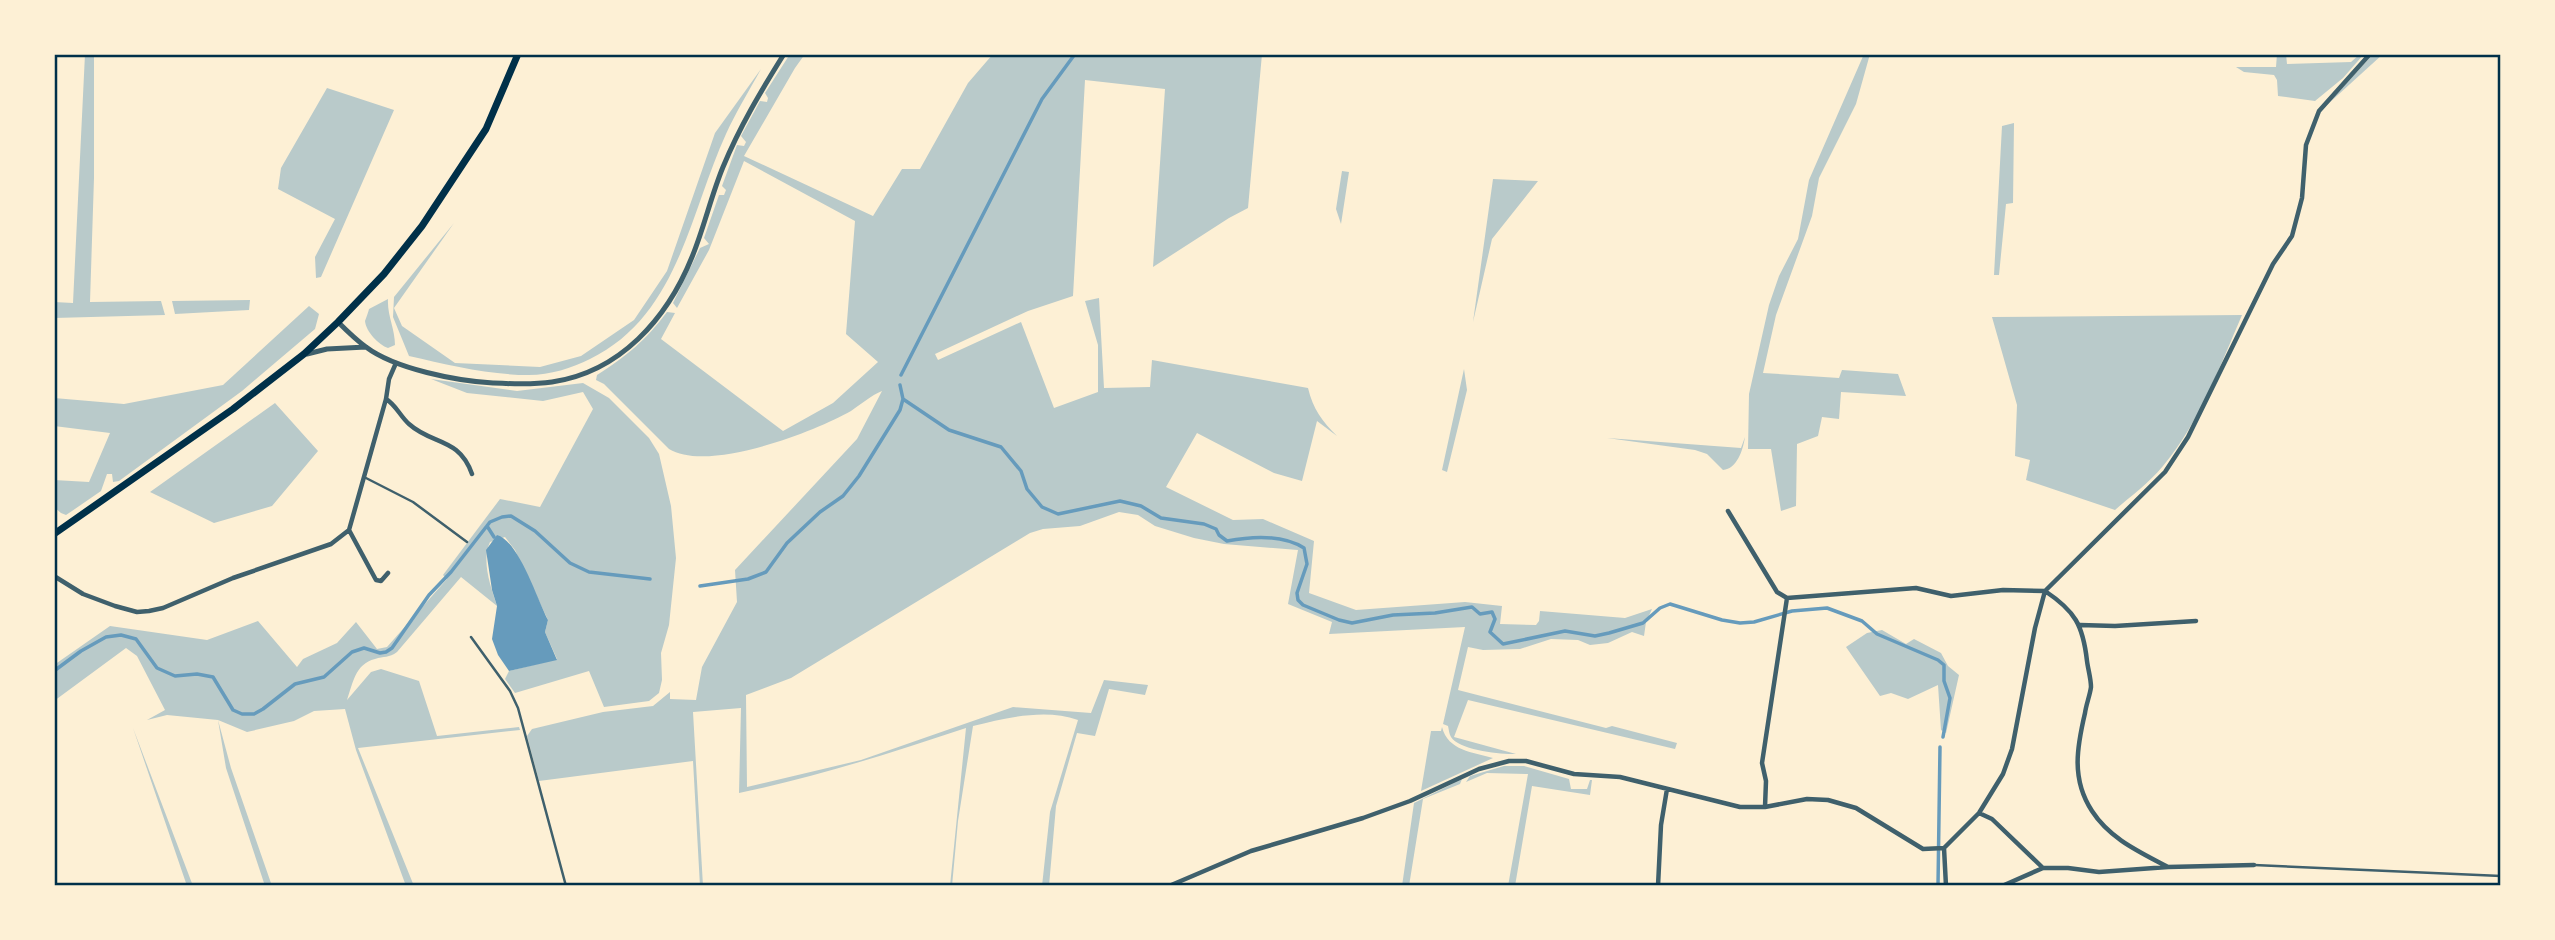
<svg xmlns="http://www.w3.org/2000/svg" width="2555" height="940" font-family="'Space Grotesk',sans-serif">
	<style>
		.green { fill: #b9caca }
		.water { fill: #669bbc }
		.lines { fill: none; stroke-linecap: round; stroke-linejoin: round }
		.stream { stroke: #669bbc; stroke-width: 3.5 }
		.service { stroke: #3f606c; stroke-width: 2.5 }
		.minor { stroke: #3f606c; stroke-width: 4.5 }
		.tertiary { stroke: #3f606c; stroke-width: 5 }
		.primary { stroke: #003049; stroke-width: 7 }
		.neatline { fill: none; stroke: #003049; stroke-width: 2.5 }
	</style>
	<rect width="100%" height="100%" fill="#fdf0d5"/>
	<path class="green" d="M85,54H94V178L90,302L161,301L165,315L54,318V302L73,303Z
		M790,54H805L795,68L744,156L873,216L902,169H920L968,83L993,54H1262L1248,208L1229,218L1153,267L1165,89L1085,80L1073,296L1028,311L935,354L938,360L1021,322L1054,408L1098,392V345L1085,301L1099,298L1104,388L1150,387L1152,360L1308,388C1313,409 1322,421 1337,436L1317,421L1302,481L1274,473L1197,433L1166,487L1233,520L1263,519L1314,541L1309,593L1356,610L1465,602L1502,606L1500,624L1536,625L1539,621L1540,611L1625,618L1652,609L1646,622L1644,636L1632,632L1608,643L1590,645L1578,640L1551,639L1520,649L1483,650L1468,647L1458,690L1606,728L1612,726L1677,743L1675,749L1468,700L1454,737L1516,754C1502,755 1459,750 1451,737C1449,734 1449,730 1448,726L1443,724L1465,627L1329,634L1332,622L1288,604L1298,550L1224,544L1194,538L1155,526L1138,515L1119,512L1080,526L1043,529L1030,533L791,678L746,695L747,787L861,760L1013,707L1091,713L1104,680L1148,685L1145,695L1109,689L1095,736L1077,733L1056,806L1049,886H1042L1050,812L1078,720C1045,708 1006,718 973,726L958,821L952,886H950L966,728C891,753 816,777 739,793L741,708L693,712L703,886H700L693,761L539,781L527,736L532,729L603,712L653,706L670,692V699L696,700L702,667L737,602L735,570L857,439L882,391C872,395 861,404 851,411C814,432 708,473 669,449L604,384L596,380L597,375C627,356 646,340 667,312L675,313L661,339L783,431L833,403L878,362L846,334L855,221L744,161L709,250L677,308L673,303L700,248L709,244L704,238L719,195H724L726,190L722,186L737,145L744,146L746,142L741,136L760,101L767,102L768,98L765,93Z
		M1864,54H1870L1856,104L1819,178L1812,216L1776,315L1763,373L1839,378L1842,370L1898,374L1906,396L1841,392L1839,419L1822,417L1818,436L1797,444L1796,506L1781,511L1771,449H1748L1749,394L1769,305L1779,276L1798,239L1809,180Z
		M2277,54H2286L2287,64L2351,62L2360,54H2364L2343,78L2315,101L2278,96L2277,80L2274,75L2244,72L2236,67H2276Z
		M2373,54H2383L2328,104Z
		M761,69C749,91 736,112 726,134C689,215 678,316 590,359C572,368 550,375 529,375C489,375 448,365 409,356L393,317L394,297L454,223L394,308L402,326L455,363L540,367L581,356L634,320L667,271L715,133Z
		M327,88L394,110L321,277L316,278L315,257L335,219L278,189L281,168Z
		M2014,123L2013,203L2006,204L1999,275H1994L2002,126Z
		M1342,171L1349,172L1341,224L1336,209Z
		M1493,179L1538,181L1492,239L1473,322Z
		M388,299C387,315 395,329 395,345L388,348C379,345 366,332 365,321C365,321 369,310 369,309Z
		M250,300L249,310L175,314L172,301Z
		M309,306L319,314L315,329L242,391L119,481L113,482L112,474H107L101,491L72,511L66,515L61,513L54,507V480L89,482L110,433L54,426V398L124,404L223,385Z
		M2242,315C2220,366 2199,423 2163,466C2149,483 2131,496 2115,510L2026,480L2030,460L2015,456L2017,405L1992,317Z
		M1464,369L1467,390L1447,472L1442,470Z
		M431,379L517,391L583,383L609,398L649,438L659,454L671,506L676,558L669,625L661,653L662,680L659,693L649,701L604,707L589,671L515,693L505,679L509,671L557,659L545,632L548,620L515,550L505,537L490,542C481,561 491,587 497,606L461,577L397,652C389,658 384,656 375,659C355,664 353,683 347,700L371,672L381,669L419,681L437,736L519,727L520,730L358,748L414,886H406L356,750L345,709L314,711L294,721L247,732L218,720L231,768L272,886H265L226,768L218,720L167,715L147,720L165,710L137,656L126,648L54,701V665L110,626L207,640L258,621L297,667L303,659L337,643L356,622L377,649L387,647L447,579L443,575L500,499L540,507L593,409L583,392L543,401L467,393Z
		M275,403L318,451L272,506L214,523L150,492Z
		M1745,437C1743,450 1737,469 1723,470L1707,454L1695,450L1607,438L1741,448Z
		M1882,630L1906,644L1914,639L1941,653L1948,666L1959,675L1946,733L1941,730L1938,685L1908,699L1891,693L1880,696L1846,647L1867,633Z
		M1442,727C1448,751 1473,752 1493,758L1421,791L1431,731H1441Z
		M133,728L193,886H187Z
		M1504,766H1524L1569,779L1571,789H1587L1590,780H1592L1590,795L1532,786L1515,886H1508L1528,774L1487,773L1466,782L1470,776Z
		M1462,779L1460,784L1423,799L1409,886H1402L1414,803Z"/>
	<path class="water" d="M497,535C519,541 537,599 548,620L545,632L557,660L509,671L498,655L492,639L497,606L492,590L486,550Z"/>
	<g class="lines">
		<path class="stream" d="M901,375L1042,99L1075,54
			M903,399L949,430L1001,447L1021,471L1027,489L1042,507L1058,514L1120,501L1141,506L1161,518L1204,524L1216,529L1219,535L1227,541C1253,536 1282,534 1304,548L1307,564L1297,593L1298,600L1303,605L1339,620L1352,623L1393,615L1435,613L1472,607L1480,614L1492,612L1495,619L1490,632L1503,644L1565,631L1595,636L1609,633L1643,623L1660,608L1670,604L1722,620L1740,623L1754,622L1792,611L1827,608L1862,621L1877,634L1938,660L1944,665V681L1950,698L1943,737
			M487,526L494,537
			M700,586L748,579L766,572L787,543L820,512L843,496L859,476L900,410L903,399L900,385
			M54,671L81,651L106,637L121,635L136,639L157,668L175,676L197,674L213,677L233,710L242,714H254L263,709L295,684L324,677L352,652L364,648L380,653L386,652L392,648L429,595L451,572L490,522L502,517L511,516L535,531L570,563L589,572L650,579
			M1938,886L1940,747"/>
		<path class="service" d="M364,477L413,502L467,542
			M471,637L510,691L518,708L566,886
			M2254,865L2501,876"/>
		<path class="minor" d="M386,399C396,405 400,416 409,424C432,445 459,437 472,474
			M1728,511L1777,592L1787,598
			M349,530L376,580L381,581L388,573
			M54,576L83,594L115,606L137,612L149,611L163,608L233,578L331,544L349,530L386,399L389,379L396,363
			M2080,625L2115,626L2196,621
			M1765,807L1766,781L1762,763L1787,598
			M1979,813L1992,819L2043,868
			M1944,848L1946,886
			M2168,867C2140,852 2110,839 2092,811C2071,779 2077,747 2085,713C2086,705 2090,695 2091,687C2091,679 2088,669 2087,661C2083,625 2075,611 2045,591L2165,472L2188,437L2273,264L2292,236L2302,198L2306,145L2319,111L2370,54
			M1169,886L1251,851L1363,818L1410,801L1479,769L1509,761H1526L1574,774L1620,777L1740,807H1765L1807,799L1828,800L1856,808L1923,849L1944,848L1979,813L2003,774L2012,749L2035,628L2045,591L2003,590L1951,596L1916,588L1787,598
			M1658,886L1661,825L1667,789
			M2002,886L2043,868H2068L2099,872L2168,867L2254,865"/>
		<path class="tertiary" d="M338,322C347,331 356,340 366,347C395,369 457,381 493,383C513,384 532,385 552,382C620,372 667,319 692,257C704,228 711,196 723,167C740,126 761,91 784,54
			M307,354L327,349L366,347"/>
		<path class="primary" d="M54,534L233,409L304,354L338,322L384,274L422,226L486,129L518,54"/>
	</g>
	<rect width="2555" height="940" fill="none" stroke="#fdf0d5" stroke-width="112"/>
	<rect x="56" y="56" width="2443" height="828" class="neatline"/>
</svg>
